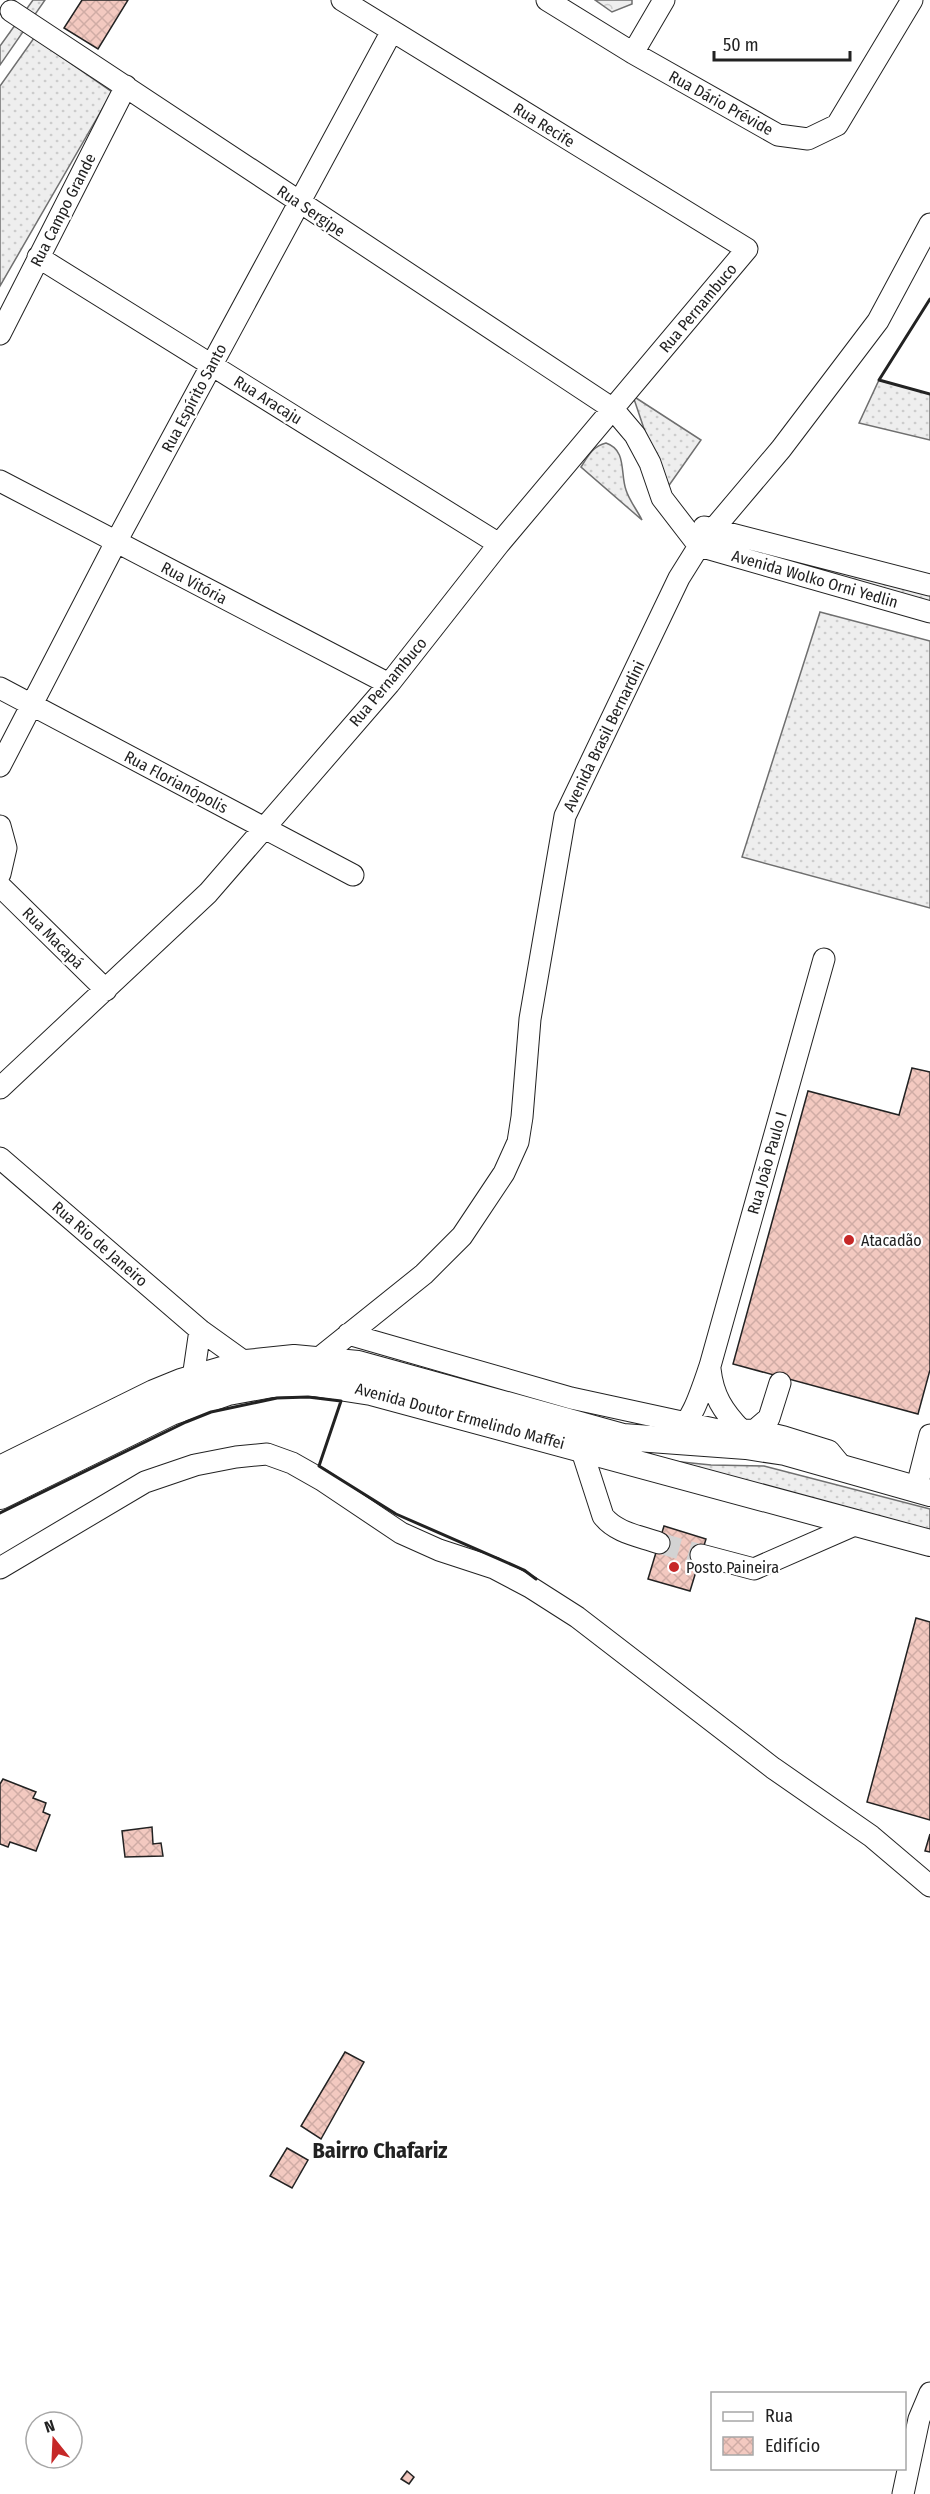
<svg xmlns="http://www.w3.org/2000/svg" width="930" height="2494" font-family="'Fira Sans Condensed',sans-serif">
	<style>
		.grass { fill: url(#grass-dots); stroke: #6f6f6f; stroke-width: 1.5 }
		.forest { fill: url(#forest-crowns); stroke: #6f6f6f; stroke-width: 1.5 }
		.building { fill: url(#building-cross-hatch); stroke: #222; stroke-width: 1.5 }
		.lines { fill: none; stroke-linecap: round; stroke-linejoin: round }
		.minor-tunnel { stroke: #d3d3d3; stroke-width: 21; stroke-dasharray: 21 10; stroke-linecap: butt }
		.minor-casing { stroke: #222; stroke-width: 23 }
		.major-casing { stroke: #222; stroke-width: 28 }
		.minor { stroke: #fff; stroke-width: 21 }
		.major { stroke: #fff; stroke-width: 26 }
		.wall { stroke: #222; stroke-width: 3 }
		.poi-dot { fill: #c62828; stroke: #fff; stroke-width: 2 }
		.labels { text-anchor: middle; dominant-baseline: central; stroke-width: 4.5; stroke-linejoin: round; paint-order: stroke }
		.street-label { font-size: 16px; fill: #222; stroke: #fff }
		.poi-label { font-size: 16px; fill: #222; stroke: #fff; text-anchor: start }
		.district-label { font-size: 22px; font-weight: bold; fill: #222; stroke: #fff }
	</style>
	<defs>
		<pattern id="grass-dots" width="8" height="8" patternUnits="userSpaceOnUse" patternTransform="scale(1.5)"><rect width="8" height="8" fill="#eee"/><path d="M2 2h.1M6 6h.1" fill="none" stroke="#ccc" stroke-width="1.8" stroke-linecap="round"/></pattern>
		<pattern id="forest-crowns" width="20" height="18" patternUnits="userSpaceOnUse" patternTransform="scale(1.5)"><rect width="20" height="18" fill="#eee"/><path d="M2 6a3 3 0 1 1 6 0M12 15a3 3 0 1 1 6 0" fill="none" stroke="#ccc"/></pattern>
		<pattern id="building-cross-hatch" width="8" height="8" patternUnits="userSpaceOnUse" patternTransform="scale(1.5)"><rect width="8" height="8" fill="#f3c9c0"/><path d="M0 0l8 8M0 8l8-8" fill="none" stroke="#d0aca5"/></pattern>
	</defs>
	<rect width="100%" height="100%" fill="#fff"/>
	<path class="grass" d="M33,0H45L0,65V46Z
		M34,38L112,92L0,286V86Z
		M879,380L930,394V440L859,423Z
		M633,396L701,440L665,491Z
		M606,443C627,450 620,473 626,490C629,500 637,510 642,520L581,467C588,456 593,446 606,443Z
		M724,537L930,591V605L721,548Z
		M820,612L930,641V908L742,857Z
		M662,1460L711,1465L764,1466L930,1509V1533Z"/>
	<path class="forest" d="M595,0H632V4L612,12Z"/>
	<path class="building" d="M82,0H128L98,49L64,28Z
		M912,1068L930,1072V1370L918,1414L733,1364L808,1091L899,1115Z
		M664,1526L706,1539L690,1591L648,1579Z
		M916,1618L930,1622V1820L867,1802Z
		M3,1779L36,1792L33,1798L46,1803L43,1812L50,1815L36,1851L10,1842L8,1847L0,1844V1784Z
		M152,1827L153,1844L161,1843L163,1856L125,1857L122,1831Z
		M930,1834V1852L925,1851Z
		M345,2052L364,2062L321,2139L301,2126Z
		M287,2148L308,2160L292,2188L270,2176Z
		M407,2471L414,2477L409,2484L401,2479Z"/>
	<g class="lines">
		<path class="minor-tunnel" d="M659,1543L701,1555"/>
		<g class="minor-casing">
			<path id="minor" d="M547,0L633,53L778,135L808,139L837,125L912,0
				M11,11L613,409L635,435L650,463L662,498L699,546L930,612
				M633,53L664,0
				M38,257L499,544
				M0,334L126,86
				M0,481L389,684
				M704,527L930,585
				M0,688L353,875
				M0,766L116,542L392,31
				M0,826L6,848L0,874
				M0,886L106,990
				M0,1088L208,893L389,684L499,544L747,249L342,0
				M0,1158L200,1330L246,1363
				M348,1334L571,1398L723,1431
				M318,1359L424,1274L462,1236L504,1173L518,1142L522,1117L530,1019L565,816L679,578L699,546L781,449L878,321L930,224
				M710,1369C713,1396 723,1411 741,1430
				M193,1378L200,1330
				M755,1430L769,1418L780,1383
				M711,1434L723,1431L755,1430L784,1437L829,1451L843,1468
				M672,1442C694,1416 699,1398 710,1366L824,959
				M581,1448L603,1516C616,1533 640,1536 659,1543
				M916,1490L930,1435
				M701,1555L754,1569L857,1524
				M0,1568L145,1482L195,1465L236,1457L267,1454L292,1463L322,1480L401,1533L439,1550L494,1568L530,1587L577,1617L773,1768L871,1836L930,1886
				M903,2494L919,2419L930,2393"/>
		</g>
		<g class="major-casing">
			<path id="major" d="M0,1469L154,1393L181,1382L246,1363L294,1358L358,1364L623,1437L746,1446L785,1452L930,1493
				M0,1496L171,1412L228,1392L272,1384L313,1383L371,1392L930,1543"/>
		</g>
		<use href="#minor" class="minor"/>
		<use href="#major" class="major"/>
		<path class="wall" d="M930,299L879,380L930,394
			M0,1513L186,1422L211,1412L277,1398L308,1397L341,1401L319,1466L396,1514L524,1570L536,1579"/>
	</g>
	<g class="poi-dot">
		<circle cx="849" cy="1240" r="6"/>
		<circle cx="674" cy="1567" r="6"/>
	</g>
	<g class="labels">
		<g class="street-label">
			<text transform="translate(721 103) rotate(29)">Rua Dário Prévide</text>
			<text transform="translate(544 125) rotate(32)">Rua Recife</text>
			<text transform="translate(63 210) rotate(-63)">Rua Campo Grande</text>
			<text transform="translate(311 211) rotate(34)">Rua Sergipe</text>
			<text transform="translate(698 308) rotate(-50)">Rua Pernambuco</text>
			<text transform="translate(194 398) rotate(-62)">Rua Espírito Santo</text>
			<text transform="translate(268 400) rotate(32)">Rua Aracaju</text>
			<text transform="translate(815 579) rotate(16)">Avenida Wolko Orni Yedlin</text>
			<text transform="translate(194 583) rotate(28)">Rua Vitória</text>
			<text transform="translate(388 682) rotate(-50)">Rua Pernambuco</text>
			<text transform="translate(604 736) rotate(-64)">Avenida Brasil Bernardini</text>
			<text transform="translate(176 782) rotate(28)">Rua Florianópolis</text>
			<text transform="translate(53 938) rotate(45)">Rua Macapá</text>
			<text transform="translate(767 1163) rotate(-74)">Rua João Paulo I</text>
			<text transform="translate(100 1244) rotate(41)">Rua Rio de Janeiro</text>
			<text transform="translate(460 1416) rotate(15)">Avenida Doutor Ermelindo Maffei</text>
		</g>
		<g class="poi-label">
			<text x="861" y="1240">Atacadão</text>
			<text x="686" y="1567">Posto Paineira</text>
		</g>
		<g class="district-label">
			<text x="380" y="2150">Bairro Chafariz</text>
		</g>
	</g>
	<rect x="711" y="2392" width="195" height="78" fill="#ffffff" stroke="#a7a7a7" stroke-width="1.5"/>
	<rect x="723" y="2412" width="30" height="9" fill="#ffffff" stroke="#a7a7a7" stroke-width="1.5"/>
	<text x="765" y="2422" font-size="18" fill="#222222">Rua</text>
	<rect x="723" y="2437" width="30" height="18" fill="url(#building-cross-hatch)" stroke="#a7a7a7" stroke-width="1.5"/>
	<text x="765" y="2452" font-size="18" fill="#222222">Edifício</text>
	<g transform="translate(54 2440) rotate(342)"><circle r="28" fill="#ffffff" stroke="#a7a7a7" stroke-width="1.5"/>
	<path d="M0-4.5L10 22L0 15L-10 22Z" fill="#c62828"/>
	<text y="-9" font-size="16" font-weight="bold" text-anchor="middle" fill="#222222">N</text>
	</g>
	<path d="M714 51v9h136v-9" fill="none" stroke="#222222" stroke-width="3"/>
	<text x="723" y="51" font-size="18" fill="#222222" stroke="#ffffff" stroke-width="4.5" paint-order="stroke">50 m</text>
</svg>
